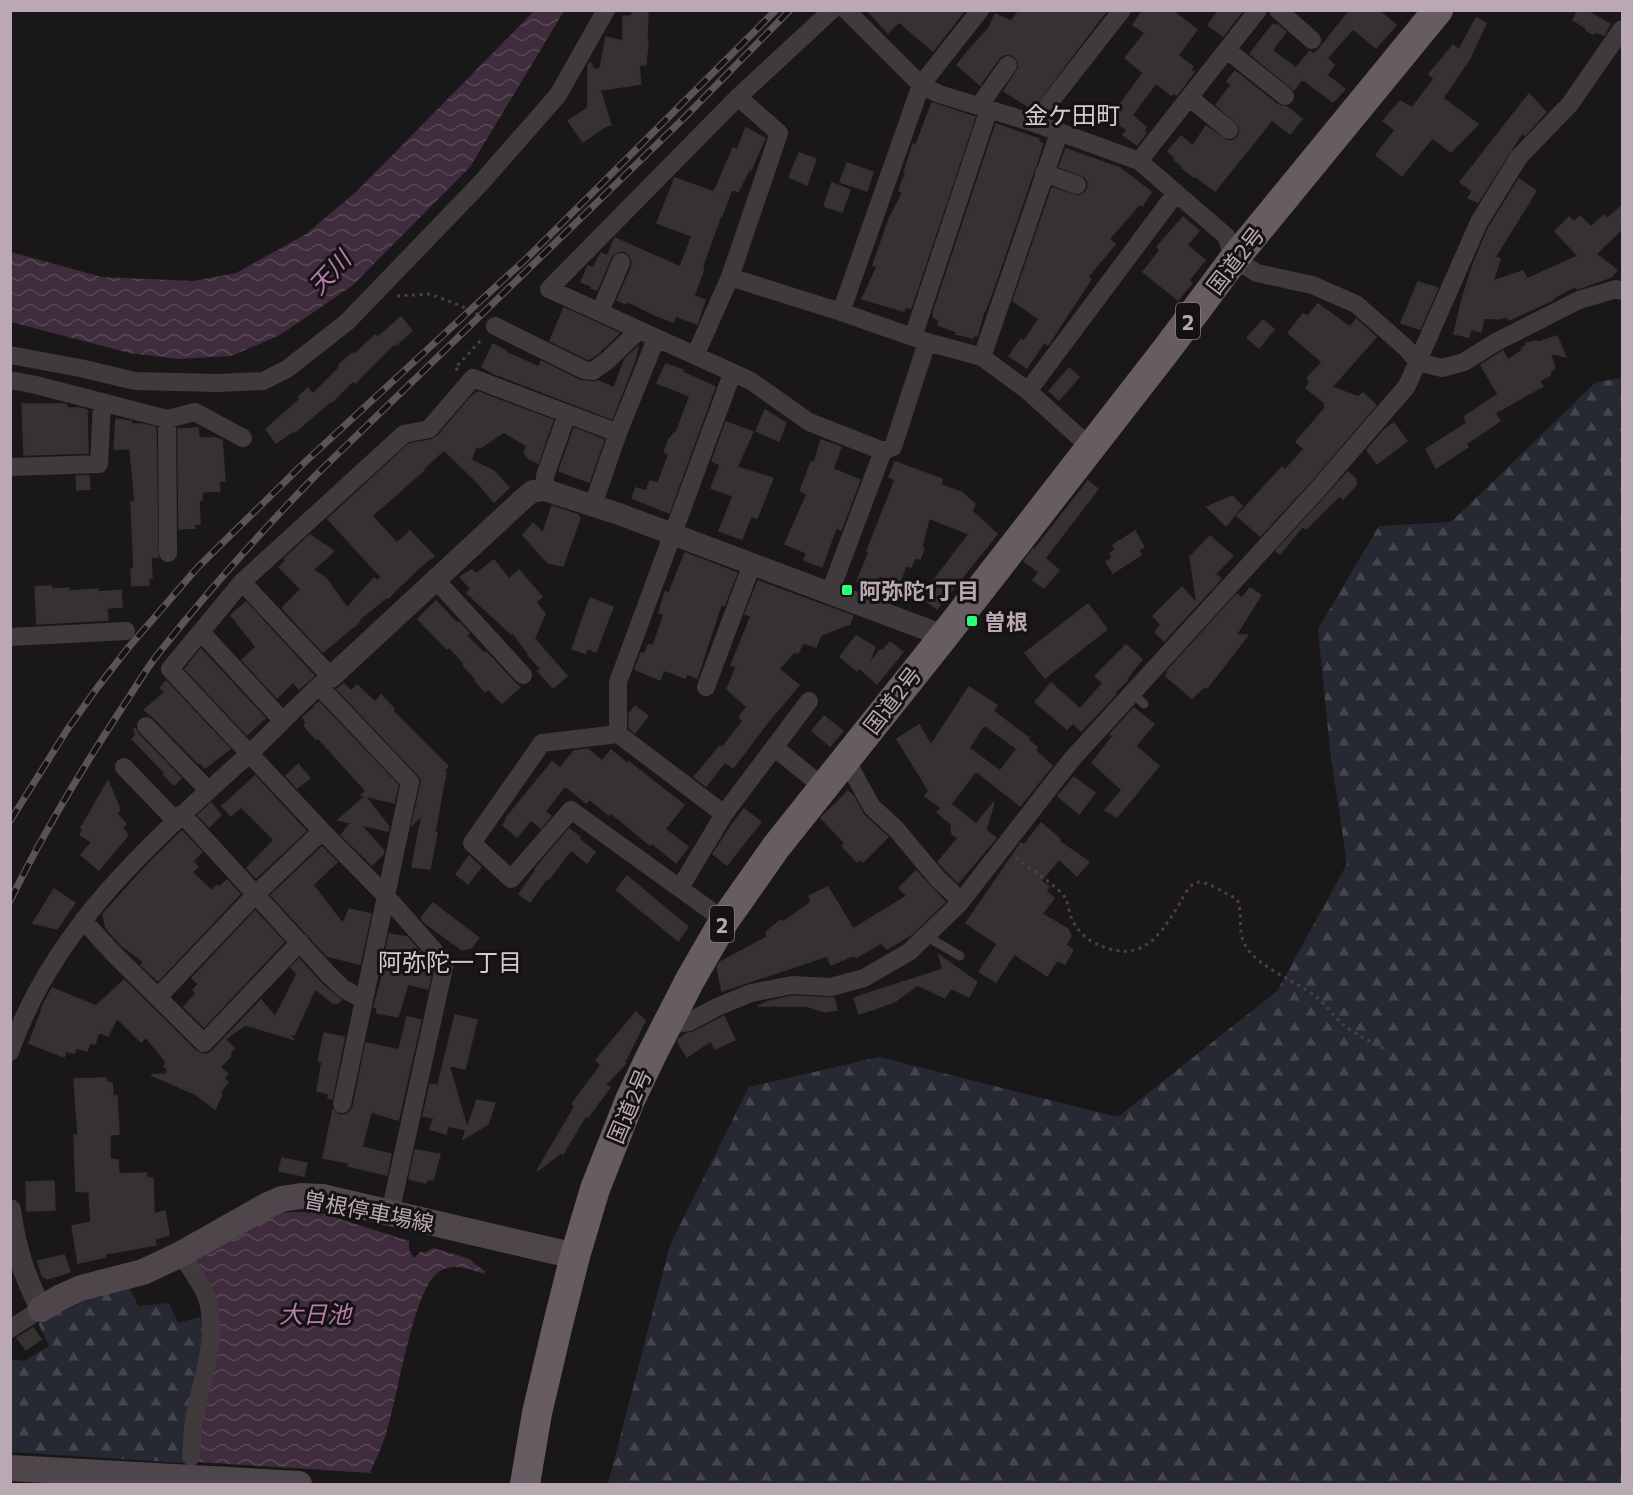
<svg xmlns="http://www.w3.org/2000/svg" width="1633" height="1495" font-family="Commissioner,'Noto Sans JP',sans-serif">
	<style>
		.forest { fill: url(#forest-firs) }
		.water { fill: url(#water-waves) }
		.building { fill: #363233; stroke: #363132; stroke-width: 1.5; fill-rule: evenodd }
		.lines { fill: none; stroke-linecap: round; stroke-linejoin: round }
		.path { stroke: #484045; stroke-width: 3; stroke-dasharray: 3 4.5; stroke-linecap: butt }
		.service { stroke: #413a3d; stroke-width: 9 }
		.minor { stroke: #413a3d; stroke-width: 18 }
		.tertiary { stroke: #413a3d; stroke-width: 22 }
		.secondary { stroke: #4f464b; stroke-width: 26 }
		.trunk { stroke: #675c62; stroke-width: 30 }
		.rail-casing { stroke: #5c5258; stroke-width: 7 }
		.rail { stroke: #151213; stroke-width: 4.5; stroke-dasharray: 14; stroke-linecap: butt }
		.poi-dot { fill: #2aff78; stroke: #151213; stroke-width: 2 }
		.labels { text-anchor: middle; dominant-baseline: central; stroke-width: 6; stroke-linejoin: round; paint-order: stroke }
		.shield { fill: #151213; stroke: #887b83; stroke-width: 1.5 }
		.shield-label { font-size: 21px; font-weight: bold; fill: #baa8b3 }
		.street-label { font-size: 22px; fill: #baa8b3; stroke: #151213 }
		.poi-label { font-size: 22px; font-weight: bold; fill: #baa8b3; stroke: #151213; text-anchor: start }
		.neighbourhood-label { font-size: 24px; fill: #d6cad1; stroke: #151213 }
		.water-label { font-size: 24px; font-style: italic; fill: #b87dae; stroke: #151213 }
	</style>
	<defs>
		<pattern id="forest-firs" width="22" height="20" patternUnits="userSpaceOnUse" patternTransform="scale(1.5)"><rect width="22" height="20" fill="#272932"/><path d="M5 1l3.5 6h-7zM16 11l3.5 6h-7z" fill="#44454d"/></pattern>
		<pattern id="water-waves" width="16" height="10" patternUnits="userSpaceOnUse" patternTransform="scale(1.5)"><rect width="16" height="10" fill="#3f2c3c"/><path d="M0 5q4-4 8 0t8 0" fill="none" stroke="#594856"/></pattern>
	</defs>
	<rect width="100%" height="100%" fill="#1a1718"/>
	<path class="forest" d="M1622,378V1484H608L670,1245L749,1087L879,1057L1118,1117L1277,991L1347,864L1330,750L1318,629L1379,526L1451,522L1596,382Z
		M130,1288L138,1306L169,1303L178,1323L203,1316L202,1347L187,1423L184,1463L11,1452L10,1359L24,1361L49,1346L38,1323L97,1295Z"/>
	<path class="water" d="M535,10L564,11L470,167L352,286L280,335L231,356L178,359L129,353L11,322V252L102,277L193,281L236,273L306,234L357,191Z
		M290,1212H318L409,1241V1250L414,1258L420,1252H426L433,1248L470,1259L475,1264L485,1271L484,1274C470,1269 454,1263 440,1271C413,1286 398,1398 387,1430C383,1445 376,1459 370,1473L197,1462L202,1410L218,1354V1326L194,1261L267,1219L278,1214Z"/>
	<path class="building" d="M632,10H648L647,39L648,40L646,65H639L641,84L600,90L611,125L606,126L583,142L568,121L588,108V65L591,63L593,69H600L606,37L623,41V16H632Z
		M867,10H965L933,51L899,22L888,33Z
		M1020,10H1107L1032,109L1004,91L1019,67L1018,61L1014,56L1008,54L1003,55L999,58L980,85L957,65L968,51L989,28L995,14L1011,21Z
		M1143,10H1172L1197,30L1178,55L1193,67L1191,70L1194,72L1177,95L1174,93L1171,95L1156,83L1132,115L1146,127L1144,131L1146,133L1137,145L1123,135L1127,130L1110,118L1143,73L1125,58L1145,33L1133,25Z
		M1219,10H1243L1223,36L1208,25Z
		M1350,10H1378L1396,25L1376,48L1353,29L1327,58L1334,65L1327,75L1345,89L1333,102L1302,79L1294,90L1250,54L1273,24L1276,26L1277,24L1286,32L1272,50L1296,68L1310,51L1314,54L1320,48Z
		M1578,10H1585L1610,24L1604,35L1596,32L1593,34L1586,30V28L1573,20Z
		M1476,18L1486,23L1470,58L1443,98L1478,124L1451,152L1432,138L1402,176L1376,155L1395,130L1383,121L1400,101L1412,108L1434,79L1429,74L1453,45L1459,50Z
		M1235,71L1278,105L1287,107L1302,119L1290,134L1272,120L1215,191L1195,176L1194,177L1182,168L1183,167L1174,160L1175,158L1168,151L1181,136L1193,146L1206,126L1227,141H1232L1237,138L1240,131L1239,126L1216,105L1231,85L1227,81Z
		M1529,94L1546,112L1525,135L1522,133L1478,202L1468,198L1472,191L1460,182Z
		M932,103L975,117L911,308L905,307L904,311L862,299L877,267L873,265L889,219L903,192L899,191L905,174L904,173L913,144L916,145Z
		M996,124L1039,139L1038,141L1043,144L994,287L985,311H984L977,336L974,335L973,338L956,334L957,332L938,325L939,320L933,317L934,313H933Z
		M746,128L765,138L751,170H749L738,192L732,189L722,216L721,215L702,268L704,269L694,296L705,300L697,324L676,316L673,322L655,315L627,301L626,304L617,300L632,266V261L630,256L625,251H620L615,253L611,257L597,290L591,288L592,286L581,282L588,266L593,268L601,253L607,256L615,238L680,267L692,236L657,223L675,178L714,192L733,148L737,150Z
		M1066,149L1120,168L1151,192L1142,206L1140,204L1109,239L1115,244L1088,277L1091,279L1048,345L1044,342L1027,368L1009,356L1021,339L1024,341L1039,319L1013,301L1052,188L1078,196L1085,193L1088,188V182L1085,177L1059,167Z
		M799,153L816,159L807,185L789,177Z
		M847,163L873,172L867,191L840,182Z
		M1519,179L1536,191L1495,257L1500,259L1493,281L1523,271L1527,279L1578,256L1555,231L1569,217L1574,222L1580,216L1591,227L1604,215L1607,219L1623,205V228L1596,254L1617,270L1611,277L1577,289L1576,286L1553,298V300L1509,320L1507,317L1498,319L1484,318L1481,332L1471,329L1469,337L1454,334L1462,299L1474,262L1489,227Z
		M832,183L850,190L842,212L824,206Z
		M1183,217L1199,231L1187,245L1205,260L1189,280L1192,283L1178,300L1143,272L1160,250L1157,247Z
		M1418,282L1438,288L1420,329L1401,323Z
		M1318,304L1350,327L1356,319L1376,337L1332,387L1358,397L1363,393L1376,405L1311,481L1260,536L1237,516L1282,467L1285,470L1304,449L1296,442L1326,407L1324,405L1325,403L1306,388L1310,382L1307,378L1322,362L1288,333L1303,314L1308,316Z
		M564,308L619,333L604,348L602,347L600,352L590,359H587L550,341Z
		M401,317L412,331L396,345L395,343L355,383L353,381L332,402L331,401L295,432L294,431L276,443L266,429L300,399L298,397L308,388L313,394L340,367L339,365L352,353L354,355L375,335L378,337Z
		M1263,320L1274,329L1259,348L1247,338Z
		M1557,336L1566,357L1550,353L1555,368L1551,371L1550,375L1539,381L1543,386L1495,413L1500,421L1466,444L1468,447L1436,468L1426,449L1467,423L1464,417L1498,394L1481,365L1503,351L1508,360L1525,348H1521L1526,346V343L1536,341L1539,342Z
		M493,344L506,351L505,352L539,367L541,361L579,380L592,382L599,381L614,388L625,359L638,347L635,360L612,419L495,374L482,367Z
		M666,364L683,370L682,372L715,387L669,513L632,498L636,488L646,491L650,481L658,483L669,454L664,452L669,439H670L674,433H676L690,396L657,383Z
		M1069,368L1079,377L1059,400L1049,391Z
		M478,392L553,420L538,463L529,459L524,453L527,446L504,432L480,448L476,447L471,460L494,471L509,488L494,502L478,483L444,450L423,469L424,470L372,516L397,543L410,531L434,556L421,566L388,598L387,597L360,619L357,624L323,652L282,608L301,589L279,567L286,561L284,559L310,535L334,551L313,570L326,578L347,608L374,578L378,581L381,577L328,519L409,444L431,440L438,436L471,397Z
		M22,404H64L67,405V408H80L87,410L88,453L24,455Z
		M765,410L786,423L779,441L756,431Z
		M116,419L128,421H131V424H142L155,427L156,430L158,557H151L152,578H149V585L132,586L131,569H134L131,502H135L130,449H114Z
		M726,422L753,432L737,467L773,478L757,518L751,516L742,539L719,531L733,496L711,488L720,465L712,461Z
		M1394,423L1407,441L1377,464L1367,450L1384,430Z
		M198,428L199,437L201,438H215L222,440L225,481H219L220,491L202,492V500H199L200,524H194L195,528L179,529L178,429Z
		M574,428L604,440L589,482L559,471Z
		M821,440L841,447L833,469L860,480L841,530L836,528L822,567L804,560L807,553L785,544L807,494L800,491L811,462L814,463Z
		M895,462L942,479L941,485L961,492L975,504L972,511L997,534L937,609L921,597L969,534L929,518L922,546L924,549L920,559L915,558L911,567L906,566L899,583L879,576L875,588L857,581L869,552L867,551L895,480L889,477Z
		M1348,472L1356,479V485L1343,499L1339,496L1306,529L1303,526L1280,554L1276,551Z
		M76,476H89L90,489L77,490Z
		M1088,481L1098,489L1045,558L1059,570L1044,588L1033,580L1039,572L1024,561L1033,549L1034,550Z
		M1232,496L1242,506L1226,526L1207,507Z
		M552,506L578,515L580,518L563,566L548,563L523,535L533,523L543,533Z
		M1135,531L1144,547L1139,550L1141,555L1113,573L1106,562L1112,558L1110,553L1115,550L1113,545Z
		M1210,536L1233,556L1215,574L1221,578L1219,581L1164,641L1155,632L1161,625L1153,616L1182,587L1197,604L1190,557Z
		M685,553L737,573L724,606L721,605L697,678L687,674L685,678L664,670L660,680L635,669L641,653L644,654L649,644L653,646L663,617V614L659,613L665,592L669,593Z
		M494,560L509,579L519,570L542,597L536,602L545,614L535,637L532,636L567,676L553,688L538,671L541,669L528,655L529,654L512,632L511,634L467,593L471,589L460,577L472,570L476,574Z
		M758,581L853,616L850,624L821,635L816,647L803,643L798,653L794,652L779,669L799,685L767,723L733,768L725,762L706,786L694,777L720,746L722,748L743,721L739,717L747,707L727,689L736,667L731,665L751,616L745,614Z
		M51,586L52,589L69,588V591L98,589V592L121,590L122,607L107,608L108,620L37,624L35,587Z
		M1250,588L1261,595L1236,635H1248L1207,688L1205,686L1192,698L1166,676L1168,673L1167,671L1237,594L1242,598Z
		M590,598L613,607L596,652L588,648L585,653L572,649Z
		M436,601L458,624L459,622L469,633L466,635L484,653L486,652L515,683L520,687L502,703L488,689L485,692L475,680L476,679L463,665L464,663L449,647L447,649L418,619Z
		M246,602L314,676L299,689L293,682L277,698L242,660L256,647L231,615Z
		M1088,604L1107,629L1045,678L1025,653Z
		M856,636L875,647L867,667L880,650L882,651L890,642L903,652L877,684L859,668L857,671L840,657Z
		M1126,645L1142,659L1126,680L1127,681L1114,693L1116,694L1081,731L1073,723L1067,729L1035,702L1051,683L1080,709L1103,683L1095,676Z
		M201,649L265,718L247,735L185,669Z
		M166,681L230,749L205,768L199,762L198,763L154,718L144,710L165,692L160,688Z
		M344,684L351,691L357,685L375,702L381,695L394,709L393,711L448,766L444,771L446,772L435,832L437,833L430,869L412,867L422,815L412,825L421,784V778L337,689Z
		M969,687L997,705L993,711L1029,738L1028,740L1037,747L1035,750L1052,766L1020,806L976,771L951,804L976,824L994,802L986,830L996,838L958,883L938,862L958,838L952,834L951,824L937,812L941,808L925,796L929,791L897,739L919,725L931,745ZM984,725L1017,749L1000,771L969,748Z
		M319,702L398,785L394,803L361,795L366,791L318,738L316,739L304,726L306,723L303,717L315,707L314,706Z
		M635,706L648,716L635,733L629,728V714Z
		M1134,708L1154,724L1136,746L1159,766L1117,817L1105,810L1122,790L1092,763L1113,736L1110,734Z
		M824,716L843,731L830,746L812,731Z
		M135,728L138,734L181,778L174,785L163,774L165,773L132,739L136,735L134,729Z
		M588,749L602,761L611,750L628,764L629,762L684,805L665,829L688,847L676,863L652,843L650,845L611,813L609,815L589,799L586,803L565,786L546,810L545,811L551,816L541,828L531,820L517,837L503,825L507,819L506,818L552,762L560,768L574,751Z
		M298,764L310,778L297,788L286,776Z
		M255,776L306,831L256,878L247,868L274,840L241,807L231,816L222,806Z
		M1074,777L1095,793L1079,814L1058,796Z
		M108,781L120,809L117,814L126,824L122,828L128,835L99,870L81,855L92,842L80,835L83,829L81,828Z
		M848,791L854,797L864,815L888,837L863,862L860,859L857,862L842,846L845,843L821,818Z
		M365,796L389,827L388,831L361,825L384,851L383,854L372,865L341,835L351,823L338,820Z
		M211,803L221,815L209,827L198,815Z
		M744,809L761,822L727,865L713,854L732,825Z
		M1041,823L1060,839L1059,841L1089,862L1077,876L1059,859L1041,881L1049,887L1046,891L1054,898L1042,914L1068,929L1071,936L1066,945L1073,950L1065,964L1057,960L1047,976L1014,954L996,982L979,972L997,944L966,923L1021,843L1024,845Z
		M569,829L580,837L579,839L595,852L587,863L571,850L549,879L547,878L530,902L519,894L536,870L535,869Z
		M182,831L202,852L193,861L198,867L192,872L212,891L217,885L219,887L227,880L240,894L158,981L141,965L144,962L121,945L106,928L103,914L150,862Z
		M322,847L337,862L313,885L343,924L349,909L371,914L360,964L327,956L271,895Z
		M469,856L481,867L468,884L456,874Z
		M916,871L945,902L912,934L887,949L881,943L857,957L852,956L831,965L827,956L722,991L717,967L720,962L767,937L766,932L781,920L783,922L811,902L809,896L828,887L853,929L907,896L899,888Z
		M627,876L688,927L678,941L616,890Z
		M54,889L75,903L57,929L33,923Z
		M433,903L479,938L471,948L462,950L425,923L421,918Z
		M255,911L284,942L204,1027L184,1007L196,993L193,990L198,984L192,978Z
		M389,934L407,937L424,956L421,964L433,966L428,989L408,984L398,1017L377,1013V1008L374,1007L389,951L385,956Z
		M939,955L977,982L969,997L951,988L945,998L918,985L894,1002L859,1014L854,998L943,969Z
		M299,959L322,984L341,1000L338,1003H333L315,989L294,1035L289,1034L293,1039L246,1025L225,1039L234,1048L230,1053L231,1056L220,1067L228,1074L224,1078L228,1082L220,1093L222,1095L215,1109L195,1094L151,1075L167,1074V1068L164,1067L166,1062L146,1037L141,1042L117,1018L108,1036L99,1032L95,1044L90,1043L87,1051L76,1048L74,1053L66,1051L64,1057L29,1043L42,1010L41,1009L52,988L96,1006L124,980L196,1051L202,1054H208L212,1051L261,1000L275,1017L297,974L291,967Z
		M793,996L834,998L837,1010L825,1012L806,1006H758L770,1001Z
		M636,1012L645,1021L625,1062L626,1063L605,1085L610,1087L588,1117L586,1115L563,1154L561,1153L537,1171L575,1106L572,1104L601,1065L596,1060Z
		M455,1015L477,1020L465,1069L449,1065L467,1128L477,1100L495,1103L488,1124L463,1139L466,1130L448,1126L446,1134L430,1129L434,1118L423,1116L430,1084L438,1085Z
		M724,1016L735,1040L715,1049L711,1041L687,1057L678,1042L679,1039L686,1034L694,1032Z
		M407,1017L421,1020L400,1113L398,1120L371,1112L362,1147L391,1154L387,1175L348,1166L349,1163L323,1158L333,1110L339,1115H345L350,1112L353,1107L366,1043L399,1050Z
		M324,1033L344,1037V1039L332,1099L328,1098L329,1094L317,1091L322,1062L318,1061Z
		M106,1078L107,1082L112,1083L113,1096H117L119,1134L110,1135V1159L118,1160L119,1174L146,1173L147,1178H153L154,1214L165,1211L169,1235L155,1239L156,1245L105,1254L106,1257L78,1263L72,1226L91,1222L89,1192L76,1191L74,1135H78L74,1079Z
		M415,1150L440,1154L433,1180H427L426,1183L409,1179Z
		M282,1158L307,1163L304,1176L279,1171Z
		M54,1181L55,1210L27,1211L26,1182Z
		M64,1255L70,1272L47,1279L42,1276L38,1261Z
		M33,1328L41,1339L26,1350L17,1338Z"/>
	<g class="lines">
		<path class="path" d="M397,296L430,294L459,305L481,316
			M458,370L455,368L483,338
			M1016,858C1028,867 1059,887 1066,899C1068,904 1069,911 1071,917C1075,927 1082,935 1091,941C1139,967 1158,940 1181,901C1185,894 1190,883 1199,882C1208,882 1228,895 1237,899C1244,915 1236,933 1247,948C1260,968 1296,981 1315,996C1326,1004 1334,1017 1345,1026C1357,1036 1372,1042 1385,1049"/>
		<path class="service" d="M1132,693L1144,704
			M926,936L960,956"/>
		<path class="minor" d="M832,10L738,97L549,289L751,381L809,422L883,451
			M846,10L921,85L939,94L1037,124L1139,161L1226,236L1234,259L1257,273L1312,285L1356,304L1406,348L1418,362L1442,368L1464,362L1496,342L1579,300L1616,289L1622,291
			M1278,10L1312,40
			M1227,50L1285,96
			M1190,98L1229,130
			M979,106L1008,65
			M1037,124L1043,111L1122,10
			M1139,161L1258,10
			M1044,173L1077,185
			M730,277L841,312L927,342L982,357L1028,391L1090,447
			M600,312L621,262
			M841,312L921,85L980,10
			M495,326L584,370L593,371L608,360L638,331
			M913,337L989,109
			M10,355L80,368L135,381L217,383L263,381L287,369L347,322L480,184L558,95L606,10
			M695,356L730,277L779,133L738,97
			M982,357L1059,133
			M10,380L36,385L167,419L195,412L243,438
			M1028,391L1176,193
			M167,419L168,553
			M10,467L99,464L102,403
			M545,490V476L567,414
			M593,505L618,433L656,339
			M435,579L523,675
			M242,582L170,669L322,831L386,896L445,963L390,1213
			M830,592L883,451L893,447L927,342
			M201,632L282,720
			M10,637L126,631
			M319,686L410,782L342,1104
			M706,687L752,564
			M146,726L208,790
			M618,734L724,814L809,701L724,814L680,888
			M774,747L824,788
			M846,760L872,807L896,829L937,878L961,901
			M124,767L175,820
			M182,814L330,976L344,989L364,1000
			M714,913L571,810L511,879L472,843L542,743L618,734V682L729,382
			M83,920L113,953L204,1043L300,942
			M158,997L256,894L322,831
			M667,1026L689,1022L717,1007L751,993L792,985L831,987L864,978L909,952L959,904L1072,759L1319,488L1407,386L1479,222L1519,157L1570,104L1622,29
			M10,1052C53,928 152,841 247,756C271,733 294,709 319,686L331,677L242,582L404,434L429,429L473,378L618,433
			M181,1254C189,1267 202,1284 207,1298C219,1338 201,1381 194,1420C192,1432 192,1445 191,1457
			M10,1329L41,1309"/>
		<path class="tertiary" d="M331,677L524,498L533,491L545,490L619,514L944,636
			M10,1210C15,1248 24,1275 41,1309"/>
		<path class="secondary" d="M41,1309L61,1297L81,1288L143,1272L181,1254L266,1206L282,1199L301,1196L322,1197L575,1256
			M10,1468L299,1484"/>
		<path class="trunk" d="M525,1484L537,1413L557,1328L575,1256L595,1189L630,1100L651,1056L690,980L724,921L776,847L944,636L1167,349L1234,259L1438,10"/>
		<g class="rail-casing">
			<path id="rail" d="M10,821L67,730L97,688L128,648L198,567L305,462L527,258L776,10
				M10,901C42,835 80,772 120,711C133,692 144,672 158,654C207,592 260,533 315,476L684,118L790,10"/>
		</g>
		<use href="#rail" class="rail"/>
	</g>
	<g class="poi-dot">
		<rect x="841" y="584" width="12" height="12" rx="3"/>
		<rect x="966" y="615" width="12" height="12" rx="3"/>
	</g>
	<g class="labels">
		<g class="shield">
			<rect x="1176" y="303" width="24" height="36" rx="4.5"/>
			<rect x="710" y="906" width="24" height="36" rx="4.5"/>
		</g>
		<g class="shield-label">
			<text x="1188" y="321">2</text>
			<text x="722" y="924">2</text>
		</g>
		<g class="street-label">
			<text transform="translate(1235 260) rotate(-52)">国道2号</text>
			<text transform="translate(892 700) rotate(-52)">国道2号</text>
			<text transform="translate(629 1106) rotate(-67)">国道2号</text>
			<text transform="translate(369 1211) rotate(11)">曽根停車場線</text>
		</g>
		<g class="poi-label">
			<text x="859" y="590">阿弥陀1丁目</text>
			<text x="984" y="621">曽根</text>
		</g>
		<g class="neighbourhood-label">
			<text x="1072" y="114">金ケ田町</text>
			<text x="450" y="961">阿弥陀一丁目</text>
		</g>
		<g class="water-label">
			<text transform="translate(329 272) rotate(-47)">天川</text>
			<text x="315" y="1313">大日池</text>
		</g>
	</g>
	<rect width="1633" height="1495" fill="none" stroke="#baa8b3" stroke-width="24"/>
</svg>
